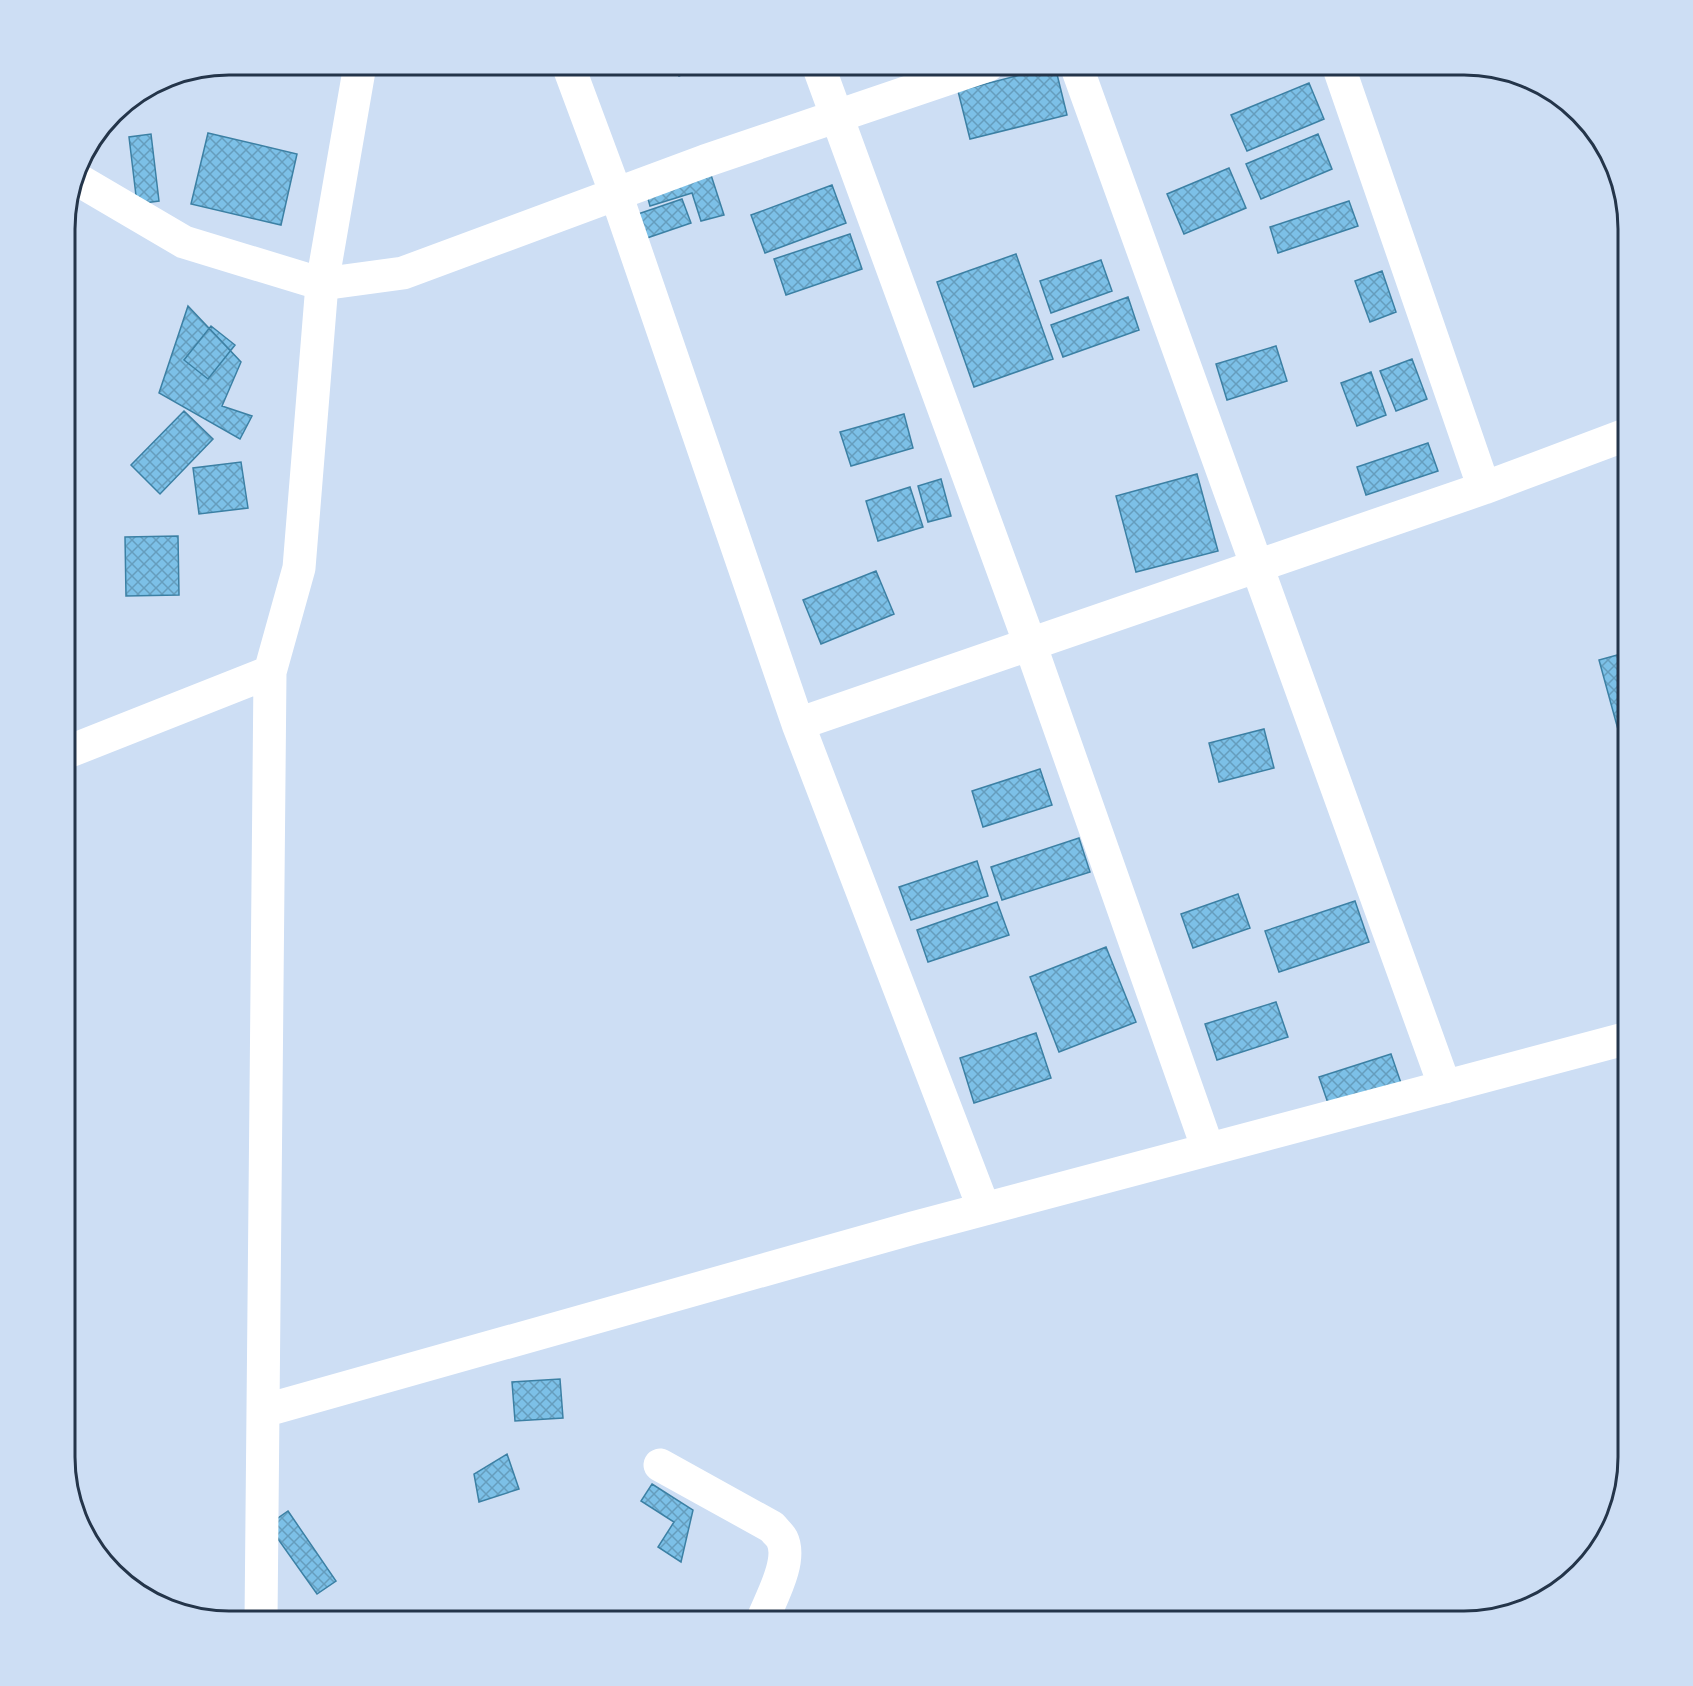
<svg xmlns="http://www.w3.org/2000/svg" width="1693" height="1686" font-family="Helvetica,sans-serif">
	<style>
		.building { fill: url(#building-cross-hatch); stroke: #3c80a4; stroke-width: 1.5 }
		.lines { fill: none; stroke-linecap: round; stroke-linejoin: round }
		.minor { stroke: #fff; stroke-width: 33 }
		.rim { fill: none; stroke: #24354a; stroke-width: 3 }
	</style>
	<defs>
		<pattern id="building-cross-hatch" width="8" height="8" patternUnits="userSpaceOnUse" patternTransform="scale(1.5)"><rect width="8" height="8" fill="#7cc0e7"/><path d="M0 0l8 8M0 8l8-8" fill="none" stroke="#659dbd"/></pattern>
	</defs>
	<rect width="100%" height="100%" fill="#cddef4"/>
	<path class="building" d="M674,65H705L679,76Z
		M1055,66L1067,115L970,139L958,91Z
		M1309,83L1324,119L1247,151L1231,115Z
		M208,133L297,154L281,225L191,204Z
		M151,134L159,201L137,204L129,137Z
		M1318,134L1332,169L1261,199L1246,164Z
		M1229,168L1246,208L1184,234L1167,194Z
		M711,175L724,215L701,221L692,193L650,206L647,195Z
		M832,185L846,223L765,253L751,215Z
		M682,199L691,223L647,238L638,214Z
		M1349,201L1358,226L1278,253L1270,227Z
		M850,234L862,269L786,295L774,259Z
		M1016,254L1053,359L974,387L937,282Z
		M1101,260L1112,291L1051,313L1040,281Z
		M1382,271L1396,312L1370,322L1355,281Z
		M1128,297L1139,330L1063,357L1051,325Z
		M188,306L241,362L222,406L252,416L240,439L159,393Z
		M211,326L235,345L208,379L184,360Z
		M1276,346L1287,381L1227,400L1216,364Z
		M1412,359L1427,399L1396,411L1380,371Z
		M1371,372L1386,415L1357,426L1341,383Z
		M184,411L213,439L160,494L131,465Z
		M904,414L913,448L851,466L840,432Z
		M1428,443L1438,471L1366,495L1357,467Z
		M241,462L248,508L199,514L193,468Z
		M1197,474L1218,551L1136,572L1116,496Z
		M941,479L951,516L928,522L918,486Z
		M910,487L923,527L878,541L866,501Z
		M178,536L179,595L126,596L125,537Z
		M876,571L894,614L821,644L803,600Z
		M1628,652V766L1599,660Z
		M1264,729L1274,768L1219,782L1209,743Z
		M1040,769L1052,805L983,827L972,791Z
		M1079,838L1090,872L1002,900L991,867Z
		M977,861L988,896L911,920L899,887Z
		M1238,894L1250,928L1193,948L1181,914Z
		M1355,901L1369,942L1279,972L1265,931Z
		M997,902L1009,935L928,962L917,930Z
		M1106,947L1136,1022L1059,1052L1030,977Z
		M1276,1002L1288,1037L1217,1060L1205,1024Z
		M1036,1033L1051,1078L974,1103L960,1058Z
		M1391,1054L1402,1086L1330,1109L1319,1077Z
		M560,1379L563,1418L515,1421L512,1382Z
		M507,1454L519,1489L479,1502L474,1474Z
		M652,1484L693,1510L681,1562L658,1547L674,1522L641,1501Z
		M288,1511L336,1581L317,1594L268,1525Z"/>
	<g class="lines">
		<path class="minor" d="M568,65L616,194L798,724L1484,488L1628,434
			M818,65L1030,644L1208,1149
			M1076,65L1445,1087
			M1338,65L1484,488
			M75,178L184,242L322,284L403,273L705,161L988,65
			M798,724L984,1209
			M65,753L270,672
			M263,1411L913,1228L1628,1038
			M660,1465L772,1527C775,1531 780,1535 782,1539C793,1561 770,1600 762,1621
			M261,1621L270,672L299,568L322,284L360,65"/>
	</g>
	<path d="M0 0H1693V1686H0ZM229 75H1464A154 154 0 0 1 1618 229V1457A154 154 0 0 1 1464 1611H229A154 154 0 0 1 75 1457V229A154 154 0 0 1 229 75Z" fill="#cddef4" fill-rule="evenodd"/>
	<path class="rim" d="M229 75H1464A154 154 0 0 1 1618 229V1457A154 154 0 0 1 1464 1611H229A154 154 0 0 1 75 1457V229A154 154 0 0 1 229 75Z"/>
</svg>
